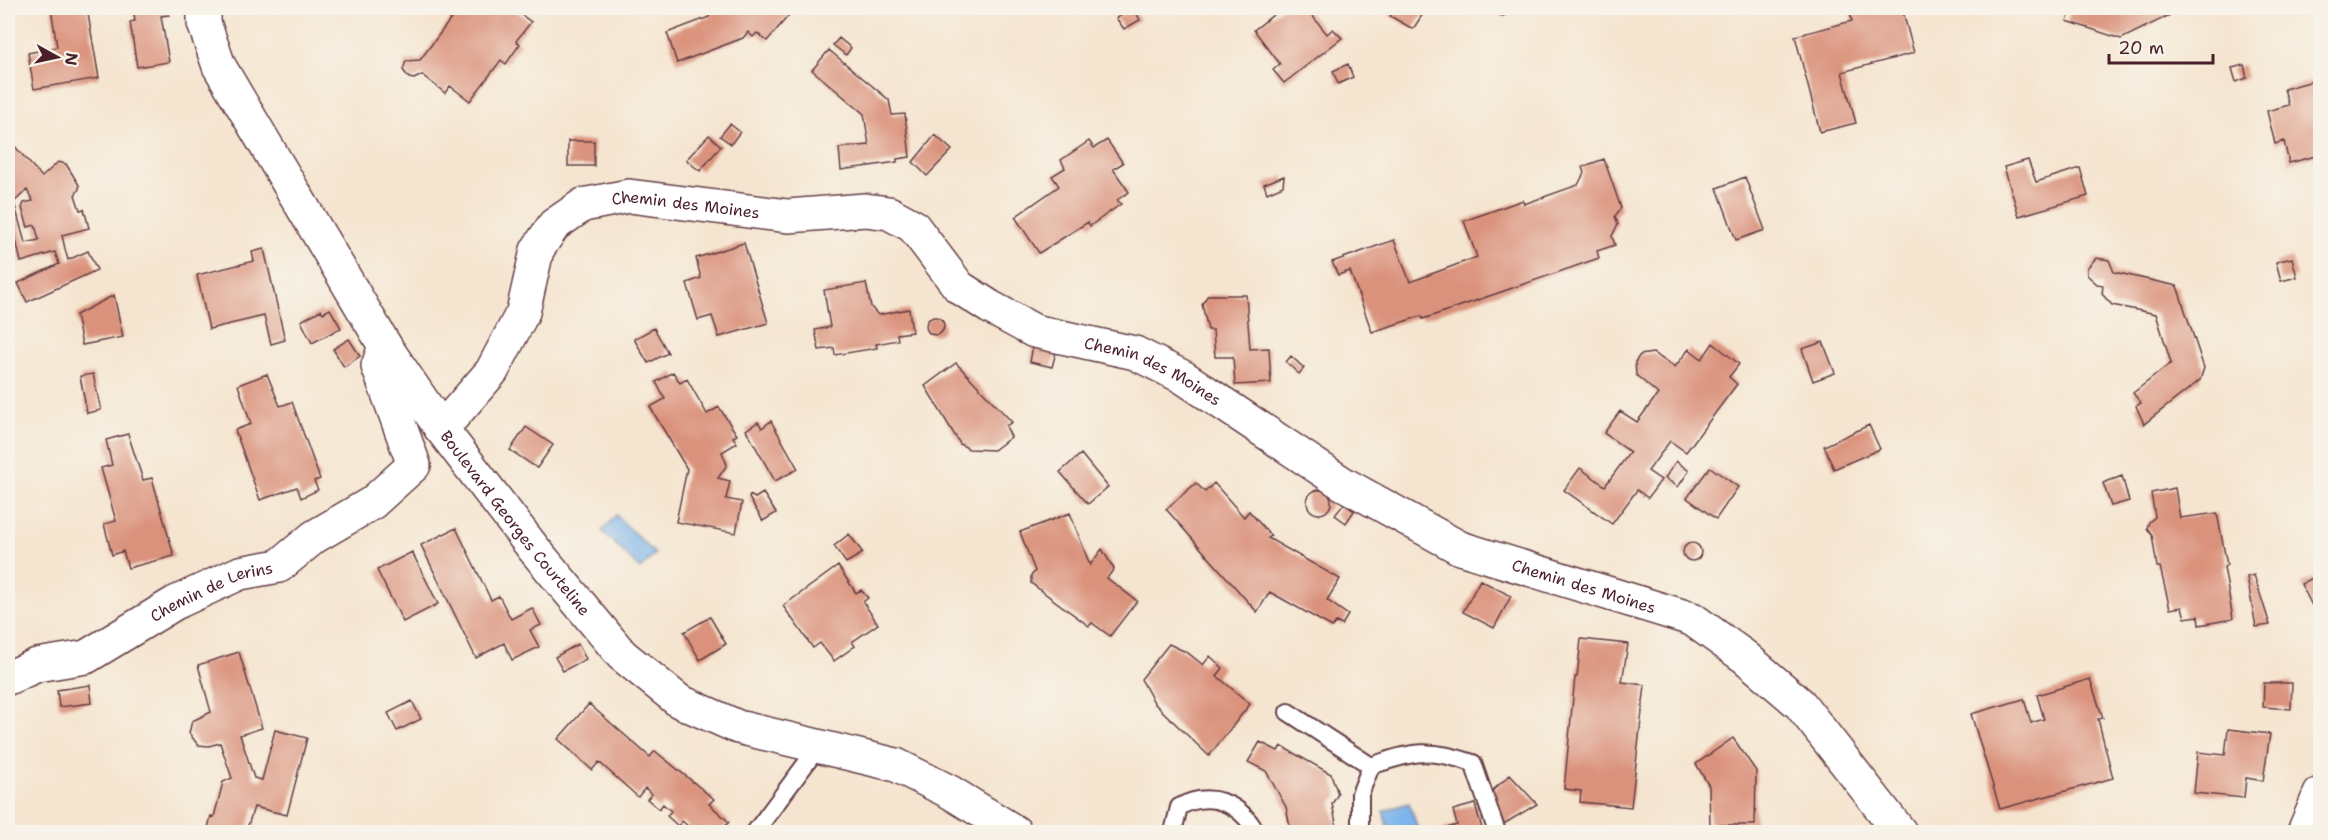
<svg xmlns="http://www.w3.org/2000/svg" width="2328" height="840" font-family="'Shantell Sans',sans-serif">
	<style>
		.water { fill: #7bb4eb; stroke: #626a8b; stroke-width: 1.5 }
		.building { fill: #da927c; fill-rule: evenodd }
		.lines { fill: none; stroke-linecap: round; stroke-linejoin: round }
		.service-casing { stroke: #643d44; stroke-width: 20 }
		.minor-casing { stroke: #643d44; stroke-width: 36 }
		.tertiary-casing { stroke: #643d44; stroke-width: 36 }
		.service { stroke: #fff; stroke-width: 16 }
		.minor { stroke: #fff; stroke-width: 33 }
		.tertiary { stroke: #fff; stroke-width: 33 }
		.labels { text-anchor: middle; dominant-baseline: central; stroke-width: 4.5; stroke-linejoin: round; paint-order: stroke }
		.street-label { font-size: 16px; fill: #4a1f2b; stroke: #f7f3e8 }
	</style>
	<rect width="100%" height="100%" fill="#f7f3e8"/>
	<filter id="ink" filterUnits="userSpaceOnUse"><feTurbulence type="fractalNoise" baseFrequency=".0167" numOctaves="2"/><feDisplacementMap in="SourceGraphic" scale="12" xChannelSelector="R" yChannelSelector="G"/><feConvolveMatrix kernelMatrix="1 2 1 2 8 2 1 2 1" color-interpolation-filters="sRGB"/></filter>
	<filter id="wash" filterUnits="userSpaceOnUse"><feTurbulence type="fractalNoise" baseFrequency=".008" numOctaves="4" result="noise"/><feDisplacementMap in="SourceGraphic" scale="24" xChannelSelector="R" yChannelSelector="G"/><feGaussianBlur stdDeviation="1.35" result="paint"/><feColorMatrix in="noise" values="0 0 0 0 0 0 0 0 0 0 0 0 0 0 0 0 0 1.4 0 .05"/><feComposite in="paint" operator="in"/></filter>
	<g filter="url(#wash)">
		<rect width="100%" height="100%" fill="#f5e5d0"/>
		<path class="water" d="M616,515L655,554L640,569L602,531Z
			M1409,803L1419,832H1389L1383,811Z"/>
		<g id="blocks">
			<path class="building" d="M51,8H87L99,78L34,89L28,53L57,47Z
				M133,8H168L169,15L161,16L169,62L137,67L130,22L135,21Z
				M459,8H512L531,22L516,41L520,44L506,64L501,60L470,101L450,86L445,93L422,75L414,79L409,78L403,70L406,61L420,60Z
				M710,8H795L767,41L757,33L753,37L748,32L743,38L677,63L667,33L709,17Z
				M1282,8H1306L1327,34L1333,29L1342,38L1284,83L1273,70L1280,64L1254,30Z
				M1396,8H1427L1413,29L1390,16Z
				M1492,8H1513L1509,13L1503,16L1497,14Z
				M1849,8H1902L1914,53L1842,72L1856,123L1820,132L1795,36L1852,21Z
				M2072,8H2169L2172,14L2121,39L2067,21Z
				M1134,9L1140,20L1124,29L1116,18Z
				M839,38L851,48L846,55L833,45Z
				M829,50L889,100L892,115L905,114L910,157L897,159V162L841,170L839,148L869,145L864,114L812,70Z
				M1348,64L1353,77L1338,84L1333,71Z
				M2244,65L2247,78L2236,82L2232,68Z
				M2320,79V155L2289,163L2284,141L2275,144L2267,111L2289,105L2284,89Z
				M730,124L740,132L731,144L720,136Z
				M709,135L721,146L700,171L686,160Z
				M935,135L952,150L927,176L913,162Z
				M1107,140L1123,163L1113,169L1129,192L1117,200L1121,204L1090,226L1088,222L1039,253L1015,217L1059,186L1052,176L1065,168L1061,160L1089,141L1094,148Z
				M10,141L42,177L58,162L66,164L79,185V189L75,195L80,210L84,209L89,228L62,235L65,249L68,260L88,251L97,270L27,302L18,283L59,264L55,252L21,262L8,205L14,202L8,195V143ZM27,190L33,201L24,203L22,208L28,227L35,225L39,240L25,243L14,202Z
				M568,141H594V166H568Z
				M1604,159L1621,208L1615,216L1618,224L1612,236L1615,245L1597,251L1599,258L1423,319L1421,316L1372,332L1350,271L1338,275L1332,262L1394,240L1410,282L1477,257L1464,221L1523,200L1524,204L1578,185L1584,173L1582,167Z
				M2028,160L2036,182L2080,168L2088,196L2019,216L2004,167Z
				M1284,176L1283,186L1267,193L1264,184Z
				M1745,177L1765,230L1736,240L1717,188Z
				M744,243L768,323L719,337L712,316L698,320L687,283L701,278L696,258Z
				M264,249L285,340L271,344L264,316L209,329L197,275L254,261L252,252Z
				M2096,258L2109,260L2114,272L2177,286L2204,368L2200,380L2144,424L2136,406L2141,403L2133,393L2171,363L2156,314L2112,305L2102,294L2103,285L2097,284L2087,275V268Z
				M2292,258L2297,277L2281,281L2276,262Z
				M866,283L871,307L878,315L909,309L912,332L897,334L898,340L876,344L877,348L835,355L834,348L819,350L815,330L830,327L824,290Z
				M114,295L123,337L82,345L76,315Z
				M1208,295H1246L1250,349L1269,348L1271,383L1235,385L1233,357H1215L1213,330H1208L1202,304Z
				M330,309L341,328L312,343L301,321L321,310L323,313Z
				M926 326a9 9 0 1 1 18 0a9 9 0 1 1-18 0Z
				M654,328L668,353L648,363L634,339Z
				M349,339L360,356L344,367L333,349Z
				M1823,342L1835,373L1813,381L1802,349Z
				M1713,343L1739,364L1729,377L1737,384L1686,452L1670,441L1648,471L1661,480L1648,498L1637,490L1612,524L1564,490L1580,468L1605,486L1630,452L1604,433L1620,411L1637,422L1658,394L1636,375L1635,362L1640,355L1653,353L1675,367L1689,349L1702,359Z
				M1033,345L1056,352L1052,367L1030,362Z
				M1291,356L1304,368L1299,374L1286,362Z
				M956,363L1012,422L1006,426L1011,437L994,450L969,449L960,444L925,386Z
				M673,372L680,383L687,379L707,414L719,407L737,435L733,437L737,443L722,452L727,465L718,478L730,481L726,499L742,502L736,533L676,522L687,469L650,407L665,399L656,382Z
				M93,374L101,410L87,413L80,376Z
				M267,374L280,406L292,402L320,479L314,481L318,490L301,498L297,487L260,500L235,430L251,424L238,385Z
				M771,421L798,469L775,481L746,430L758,422L762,428Z
				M1869,425L1880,449L1834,469L1824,446Z
				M526,427L553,445L537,468L510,450Z
				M128,434L143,480L152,478L174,556L128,568L123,551L112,555L104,524L116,521L101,468L112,465L106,440Z
				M1081,454L1108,487L1088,504L1060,472Z
				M1676,461L1689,471L1678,487L1665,478Z
				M1710,467L1738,487L1716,519L1687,498Z
				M2122,476L2129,501L2111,506L2103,483Z
				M1196,483L1205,492L1214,483L1244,517L1249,511L1271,536L1268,538L1340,579L1327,600L1348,615L1342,625L1336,622L1332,627L1270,592L1257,612L1166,509Z
				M2175,488L2180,518L2217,513L2227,565L2224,567L2233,619L2199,625L2198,616L2185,618L2182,607L2170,609L2160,567H2157L2152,535L2147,528L2149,522L2155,517L2151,493Z
				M1307 502a12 12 0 1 1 24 0a12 12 0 1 1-24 0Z
				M763,493L776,513L763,521L749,498L750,495L755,498Z
				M1344,504L1354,511L1346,523L1335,515Z
				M1070,513L1090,565L1102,549L1114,569L1107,578L1137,601L1110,636L1092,623L1089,626L1031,583V576L1035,571L1020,532Z
				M456,528L491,600L499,596L511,619L532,608L541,625L530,630L539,647L512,660L504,643L476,658L421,545Z
				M849,534L863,553L846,563L834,546Z
				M1683 552a9 9 0 1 1 18 0a9 9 0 1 1-18 0Z
				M412,552L438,604L403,622L377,570Z
				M838,566L856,593L861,590L868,598L863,602L878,624L852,642L855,646L834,661L820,643L813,648L783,606Z
				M2320,574V621L2301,584Z
				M2254,575L2270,625L2256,627L2247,577Z
				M1480,580L1511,596L1494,628L1463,612Z
				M710,617L726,644L700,660L684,632Z
				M1581,639L1628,644L1622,682L1645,685L1631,807L1580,802L1581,791L1564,789L1575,677H1577Z
				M578,644L586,659L563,671L555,657Z
				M1169,644L1188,653L1203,665L1210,656L1223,668L1217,676L1250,704L1209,756L1155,704L1141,679Z
				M239,652L262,728L240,735L254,778L262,780L275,730L307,738L287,815L254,807L246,832H207L211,816L214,817L223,782L232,778L220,743L209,746L198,745L189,733L192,721L211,712L198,665Z
				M2090,679L2103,718L2098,719L2113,778L2000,809L1971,714L2024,699L2031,723L2044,719L2037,695Z
				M2264,683H2292L2291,709L2263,707Z
				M90,685L92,703L59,707L57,690Z
				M412,701L421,719L397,731L388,713Z
				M589,704L650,757L655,751L714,799L709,804L729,822L720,832H684L689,827L682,821L678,826L667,816L671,811L663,804L659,809L647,799L652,794L645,788L638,797L599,762L592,770L558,739Z
				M2228,729L2270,734L2263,781L2246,778L2244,798L2194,793L2198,752L2225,755Z
				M1733,738L1756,771L1755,825H1710L1709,786L1696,764Z
				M1260,742L1278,751L1281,746L1331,774L1338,794L1332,804L1338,832H1291L1286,807L1266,771L1248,762Z
				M1510,775L1537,804L1502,825L1492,791Z
				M1475,804L1483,832H1440V830L1457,825L1453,810Z"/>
		</g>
	</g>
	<g filter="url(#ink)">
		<use href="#blocks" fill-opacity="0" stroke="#643d44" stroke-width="1.5"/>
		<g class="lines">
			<g class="service-casing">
				<path id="service" d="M1288,712L1371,766L1360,794V832
					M1371,766C1414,751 1429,748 1473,763L1497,832
					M755,832L819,746
					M1173,832L1179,807C1210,790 1240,803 1256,832"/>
			</g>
			<g class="minor-casing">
				<g id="minor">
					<path id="s1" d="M440,427L453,416L492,371L523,312L537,250L554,225L583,205L629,196L788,216L865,210L889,213L913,226L959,287L990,307L1034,331L1135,353L1183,377L1342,483L1460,548L1692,619L1745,657L1800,704L1900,832"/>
					<path id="s2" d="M8,678L37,665L86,657L175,603L240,573L279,566L314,537L372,503L414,465L378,366L385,346"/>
					<path d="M2304,832L2320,794"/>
				</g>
			</g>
			<g class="tertiary-casing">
				<g id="tertiary">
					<path id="s3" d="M204,8V23L219,66L385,346L440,427L534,549L622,655L679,701L738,727L896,765L950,792L1015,832"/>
				</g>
			</g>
			<use href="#service" class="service"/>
			<use href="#minor" class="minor"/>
			<use href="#tertiary" class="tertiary"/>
		</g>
	</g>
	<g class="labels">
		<g class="street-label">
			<text stroke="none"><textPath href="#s1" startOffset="376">Chemin des Moines</textPath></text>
			<text stroke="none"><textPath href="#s1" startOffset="898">Chemin des Moines</textPath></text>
			<text stroke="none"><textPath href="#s3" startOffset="606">Boulevard Georges Courteline</textPath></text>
			<text stroke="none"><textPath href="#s1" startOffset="1384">Chemin des Moines</textPath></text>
			<text stroke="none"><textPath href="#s2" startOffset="224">Chemin de Lerins</textPath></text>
		</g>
	</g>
	<rect width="2328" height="840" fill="none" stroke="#f7f3e8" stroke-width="30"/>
	<g transform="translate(57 57) rotate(98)" stroke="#f7f3e8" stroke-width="4.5" paint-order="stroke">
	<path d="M0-4.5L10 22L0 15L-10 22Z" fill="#4a1f2b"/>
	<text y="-9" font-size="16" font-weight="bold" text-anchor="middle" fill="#4a1f2b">N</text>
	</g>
	<path d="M2109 54v9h104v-9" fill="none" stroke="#4a1f2b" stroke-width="3"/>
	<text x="2118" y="54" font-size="18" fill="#4a1f2b" stroke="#f7f3e8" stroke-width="4.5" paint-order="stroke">20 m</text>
</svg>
